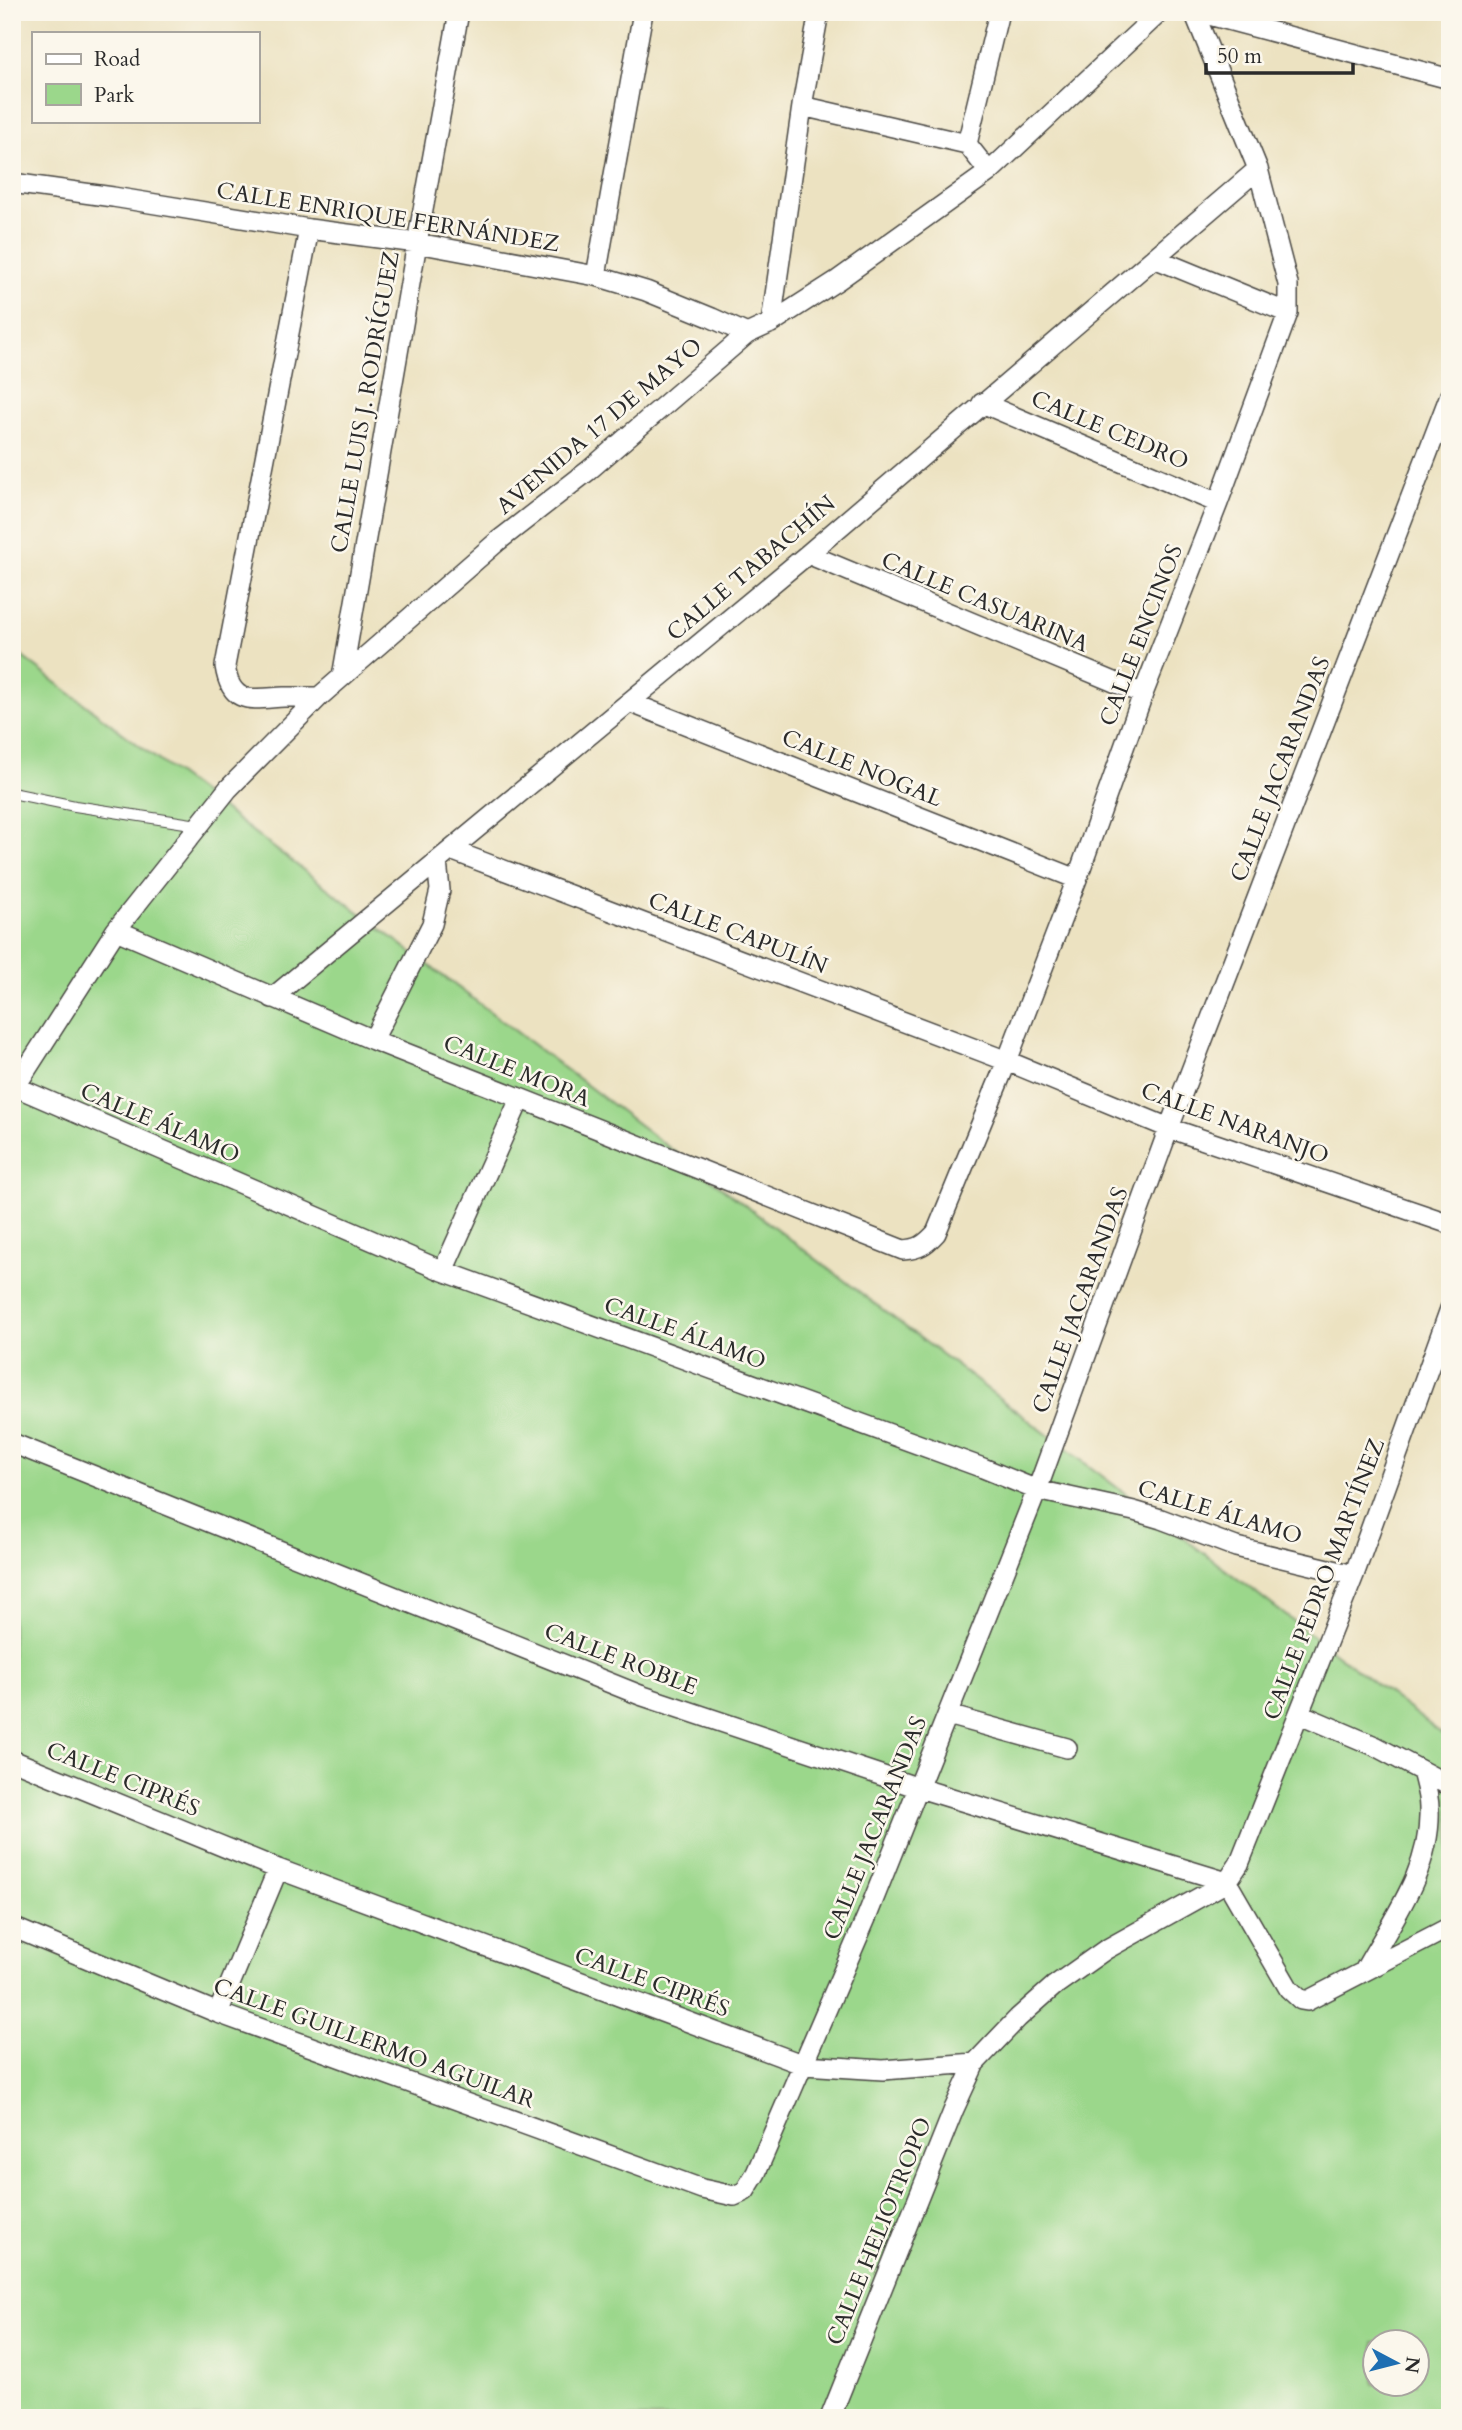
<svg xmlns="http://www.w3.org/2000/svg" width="1462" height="2430" font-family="Cardo,serif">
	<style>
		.green { fill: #9bd78b; stroke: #63815b; stroke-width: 2; fill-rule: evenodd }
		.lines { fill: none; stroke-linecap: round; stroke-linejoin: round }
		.service-casing { stroke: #484642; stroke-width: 12 }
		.minor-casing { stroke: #484642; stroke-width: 22 }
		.service { stroke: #fff; stroke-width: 10 }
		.minor { stroke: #fff; stroke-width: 19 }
		.labels { text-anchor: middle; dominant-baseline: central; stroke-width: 5; stroke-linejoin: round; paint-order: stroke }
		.street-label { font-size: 23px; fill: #2b2b2b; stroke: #fbf7ec }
	</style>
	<rect width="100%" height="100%" fill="#fbf7ec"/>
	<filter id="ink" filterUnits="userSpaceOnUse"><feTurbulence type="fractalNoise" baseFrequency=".0143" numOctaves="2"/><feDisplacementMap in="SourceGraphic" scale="14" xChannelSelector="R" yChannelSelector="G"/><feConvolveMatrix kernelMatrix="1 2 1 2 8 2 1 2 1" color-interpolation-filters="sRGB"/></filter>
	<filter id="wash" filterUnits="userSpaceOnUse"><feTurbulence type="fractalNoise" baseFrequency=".00686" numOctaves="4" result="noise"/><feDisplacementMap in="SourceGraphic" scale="28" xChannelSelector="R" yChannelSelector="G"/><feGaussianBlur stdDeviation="1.57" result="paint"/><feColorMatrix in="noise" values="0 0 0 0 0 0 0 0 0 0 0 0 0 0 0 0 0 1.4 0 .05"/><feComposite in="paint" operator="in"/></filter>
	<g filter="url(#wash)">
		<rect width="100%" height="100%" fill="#ece2c1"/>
		<path class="green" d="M12,649L1450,1740V2418H12ZM1374,2342H1416V2384H1374Z"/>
	</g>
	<g filter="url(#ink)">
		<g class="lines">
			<g class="service-casing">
				<path id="service" d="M12,793L75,806L198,825"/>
			</g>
			<g class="minor-casing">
				<path id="minor" d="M1198,12L1450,79
					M802,106L967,144
					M989,172L967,144L999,12
					M12,183L113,197L309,229L417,243L596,276L646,291L712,318L747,334
					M309,229L225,666C231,706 251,699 284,697C296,697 307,697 319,697
					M1154,258L1288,313
					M596,276L643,12
					M771,323L802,106L819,12
					M982,403L1218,503
					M808,554L1143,694
					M342,677L417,243L459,12
					M629,702L1077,879
					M451,850L1007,1061L1169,1128L1450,1224
					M116,930L373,1040L903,1250C919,1249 925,1245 936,1233L1007,1061L1077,879L1143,694L1218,503L1288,313V284L1258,169L1194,12
					M272,998L808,554L1258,169
					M373,1040L432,924L440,890L437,862
					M16,1087L443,1271L983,1468L1037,1490L1134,1511L1161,1519L1236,1547L1354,1575
					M12,1092L116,930L228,789L319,697L498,541L588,471L747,334L771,323L838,280L989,172L1160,12
					M443,1271L520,1099
					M12,1443L640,1695L919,1788L1227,1882L1289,1989L1301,2000L1307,2001L1450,1927
					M1300,1714L1375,1746L1450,1786
					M948,1715L1067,1748
					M12,1760L278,1869L804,2065L883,2070L975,2063
					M12,1927L218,2013L702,2189L734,2196L745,2191L756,2173L867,1916L1037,1490L1169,1128L1450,395
					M1364,1971C1392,1920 1432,1869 1429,1808C1429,1796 1425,1783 1422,1771
					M218,2013L278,1869
					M830,2418L954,2109L975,2063L1018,2018L1054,1986L1105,1950L1227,1882L1239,1864L1354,1575L1450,1309"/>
			</g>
			<use href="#service" class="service"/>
			<use href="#minor" class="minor"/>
		</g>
	</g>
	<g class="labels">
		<g class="street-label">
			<text transform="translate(388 217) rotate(9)">CALLE ENRIQUE FERNÁNDEZ</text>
			<text transform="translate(365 402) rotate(-80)">CALLE LUIS J. RODRÍGUEZ</text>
			<text transform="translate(599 426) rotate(-40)">AVENIDA 17 DE MAYO</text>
			<text transform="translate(1110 430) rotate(23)">CALLE CEDRO</text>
			<text transform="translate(751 568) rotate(-40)">CALLE TABACHÍN</text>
			<text transform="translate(985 602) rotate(23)">CALLE CASUARINA</text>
			<text transform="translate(1141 635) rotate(-69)">CALLE ENCINOS</text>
			<text transform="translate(862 768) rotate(22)">CALLE NOGAL</text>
			<text transform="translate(1280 769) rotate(-69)">CALLE JACARANDAS</text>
			<text transform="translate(738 933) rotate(21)">CALLE CAPULÍN</text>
			<text transform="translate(517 1071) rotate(22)">CALLE MORA</text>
			<text transform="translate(160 1123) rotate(23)">CALLE ÁLAMO</text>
			<text transform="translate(1235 1123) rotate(20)">CALLE NARANJO</text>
			<text transform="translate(1080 1300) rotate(-70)">CALLE JACARANDAS</text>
			<text transform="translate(685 1333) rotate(20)">CALLE ÁLAMO</text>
			<text transform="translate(1220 1512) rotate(17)">CALLE ÁLAMO</text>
			<text transform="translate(1324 1579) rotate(-69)">CALLE PEDRO MARTÍNEZ</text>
			<text transform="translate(621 1659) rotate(21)">CALLE ROBLE</text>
			<text transform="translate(123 1779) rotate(22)">CALLE CIPRÉS</text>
			<text transform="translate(875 1828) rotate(-68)">CALLE JACARANDAS</text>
			<text transform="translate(652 1982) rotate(20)">CALLE CIPRÉS</text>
			<text transform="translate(374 2043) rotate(20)">CALLE GUILLERMO AGUILAR</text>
			<text transform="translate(879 2231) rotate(-68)">CALLE HELIOTROPO</text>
		</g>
	</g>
	<rect width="1462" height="2430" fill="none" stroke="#fbf7ec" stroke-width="42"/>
	<rect x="32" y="32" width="228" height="91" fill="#fbf7ec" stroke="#a8a59f" stroke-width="2"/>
	<rect x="46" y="54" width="35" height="10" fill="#ffffff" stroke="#a8a59f" stroke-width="2"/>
	<text x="94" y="66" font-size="21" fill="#2b2b2b">Road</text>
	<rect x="46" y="84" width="35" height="21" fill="#9bd78b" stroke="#a8a59f" stroke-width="2"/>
	<text x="94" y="102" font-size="21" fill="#2b2b2b">Park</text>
	<g transform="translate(1396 2363) rotate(97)"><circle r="33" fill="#fbf7ec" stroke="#a8a59f" stroke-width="2"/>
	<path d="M0-5L12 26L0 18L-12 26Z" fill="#1f6fb2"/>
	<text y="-10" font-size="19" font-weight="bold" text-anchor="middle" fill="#2b2b2b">N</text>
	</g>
	<path d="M1206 63v10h147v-10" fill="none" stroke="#2b2b2b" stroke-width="3.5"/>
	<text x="1217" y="63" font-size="21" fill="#2b2b2b" stroke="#fbf7ec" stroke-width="5" paint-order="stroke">50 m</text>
</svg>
